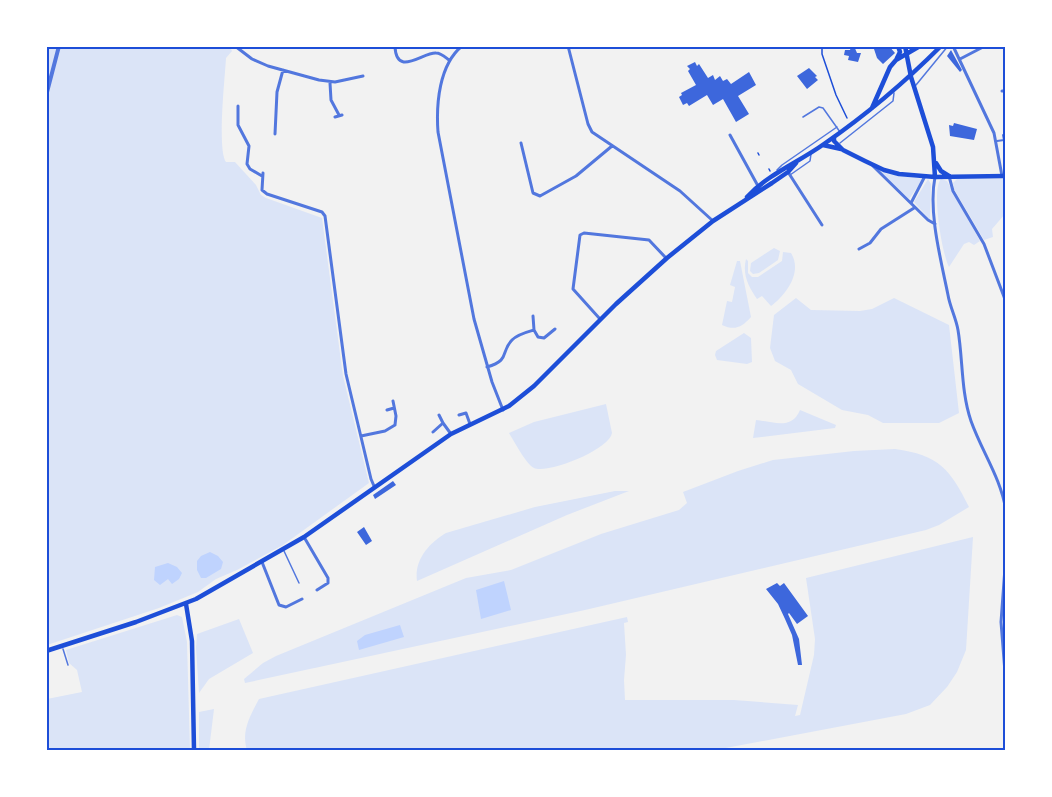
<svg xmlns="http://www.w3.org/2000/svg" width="1052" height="797" font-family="'Public Sans',sans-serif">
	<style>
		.green { fill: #dbe4f7 }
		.water { fill: #bfd3fe }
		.building { fill: #3d67dc }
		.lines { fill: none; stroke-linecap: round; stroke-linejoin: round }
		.path { stroke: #1d4ed8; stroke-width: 1.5 }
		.service { stroke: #5277de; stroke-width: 1.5 }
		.pedestrian { stroke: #5277de; stroke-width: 2 }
		.minor { stroke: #5277de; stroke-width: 3 }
		.tertiary { stroke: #5277de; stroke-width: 4 }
		.secondary { stroke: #1d4ed8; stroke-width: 4.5 }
		.primary { stroke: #1d4ed8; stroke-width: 4.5 }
		.neatline { fill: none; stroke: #1d4ed8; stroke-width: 2 }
	</style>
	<rect width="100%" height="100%" fill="#f2f2f2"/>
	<path class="green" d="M46,47H230L232,51L226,58C225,77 217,150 226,162H235L256,185L261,195L266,198L322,218L343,376L369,483L283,545L237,570L216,579L198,592L159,608L47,645Z
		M878,169L887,174L923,179L909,199Z
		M928,179L931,184L930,220L914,202Z
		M941,179L947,181L980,241L974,245L969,242L964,244L949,267C942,254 931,189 941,179Z
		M957,179H1005V214L992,229L993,237L984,240L954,189L953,183Z
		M774,248L780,251L778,260L759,273L753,274L750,271L751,263Z
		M783,252L791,253C803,272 786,295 771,306L762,296L757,299C749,287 742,275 746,259L748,261V273L752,277H758L782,261Z
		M737,261H740L751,317C742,327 735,331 722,325L727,301L732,302L735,287L730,285Z
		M796,298L811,310L860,311L872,309L894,298L949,325L959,413L939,423H883L868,415L842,410L798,384L791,370L775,361L770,348L774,315Z
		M744,333L751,338L752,362L747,364L717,360L715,355L716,351Z
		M606,404L612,433C609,450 548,474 534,468C526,464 514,441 509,433L534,422Z
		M800,410L836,425L835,428L753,438L756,420C774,422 792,430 800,410Z
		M895,449C939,455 950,469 969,507L939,525L926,530L585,610L245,683L244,679L263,663L276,656L466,578L511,570L601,534L679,510L687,503L683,492L738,471L773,460L854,451Z
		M615,491H629L567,515L417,581C414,560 429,543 446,533L535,507Z
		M973,537L966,650L957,672L947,687L930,705L906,714L715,750H247C241,731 250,716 259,699L627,617L628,622L624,623L626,655L624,680L625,700H734L798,705L795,716L800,715L814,655L815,639L806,578Z
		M177,615L182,617L187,642L190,750H47V699L82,692L77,670L69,663L66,650Z
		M239,619L253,653L209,679L199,693L196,648L197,634Z
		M214,709L209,750H199V712Z"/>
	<path class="water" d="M210,552L218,556L223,562L221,569L206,578H201L197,570V561L201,556Z
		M168,563L177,567L182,573L179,579L172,584L168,579L160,585L154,580L155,567Z
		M504,581L511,610L481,619L476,590Z
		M400,625L404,637L359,650L357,641L365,635Z"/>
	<path class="building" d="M854,46L857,53H861L858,62L848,60L849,56L844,55L845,50H850L851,47Z
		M879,46H889L895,53L883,64L877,58L874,49Z
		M951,50L962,70L960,72L947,56Z
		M695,62L697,66L699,64L708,78L713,75L715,80L720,76L723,81L727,79L731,84L749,72L756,85L738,96L749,114L736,122L723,99L713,105L707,95L689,106L687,103L683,105L679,97L682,95L681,93L696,85L688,71L690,69L687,66Z
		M809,68L817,76L815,77L818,80L807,89L797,76Z
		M954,123L977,129L974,140L950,136L949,125L953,126Z
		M393,481L396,485L375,499L373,495Z
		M364,527L372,541L366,545L357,532Z
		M777,583L780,586L784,583L808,616L797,624L789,613L788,614L799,639L802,665H798L792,635L785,619L778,604L766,589Z"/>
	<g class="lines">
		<path class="path" d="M822,46V54L836,95L847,118
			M758,153L759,155
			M769,169L770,171"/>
		<path class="service" d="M916,85L948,46
			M803,117L819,107L823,108L840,132
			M840,143L893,101L894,93
			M777,170L782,165L837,127
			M790,175L810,161L811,154
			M284,551L299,583
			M63,649L68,665"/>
		<path class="pedestrian" d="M997,141L1004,140L1003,135H1006"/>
		<path class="minor" d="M235,46L252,59L268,66L319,80L335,82L363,76
			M395,46C396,78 423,52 436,53C441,53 445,57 449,60
			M462,46C439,65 436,104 438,132L474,319L492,382L503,410
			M568,46L588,124L592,132L680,191L713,221
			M953,46L994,133L1002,176
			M960,59L985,46
			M330,83L331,100L339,115
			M1002,91H1006
			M238,106V125L249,146L247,164L250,169L262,176
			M335,117L342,115
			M275,134L277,92L283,70
			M730,135L758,186
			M521,143L533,193L540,196L576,176L612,146
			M873,166L928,220L935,224
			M788,172L822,225
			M263,173L262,190L267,194L322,212L325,216L346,374L371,479L374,486
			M949,176L953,191L984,244L1006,302
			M935,177C928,212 941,260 948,295C950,307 956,318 958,330C963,360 961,392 971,421C982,452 1001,478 1006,511
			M911,203L925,176
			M859,249L870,243L881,229L914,208
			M533,316L534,330L538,337L544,338L555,329
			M600,319L573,289L580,235L584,233L649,240L666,258
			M487,367C511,360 500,352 512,340C518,334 527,332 534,330
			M387,410L394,408
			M439,415L443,423
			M459,415L466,413L470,424
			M433,432L443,423L451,434
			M361,436L385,431L395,425L396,416L393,401
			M304,537L328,578V583L317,590
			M1006,554L1001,622L1006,685
			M262,562L279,605L286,607L302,599"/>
		<path class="tertiary" d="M46,96L59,46"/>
		<path class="secondary" d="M186,604L192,641L194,750"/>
		<path class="primary" d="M905,46L911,77L933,147L935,177
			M897,58L900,52L898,46
			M872,108L890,67L896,60L920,46
			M834,137V141L843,150L865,161L884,170L899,174L935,177L1006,176
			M823,145L841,149
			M936,163L941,171L949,176
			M747,197C768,174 799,162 824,144C866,115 904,83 941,46
			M46,651L136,622L196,599L304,537L451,434L509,406L534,386L616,304L667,258L713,221L772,183L788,172L796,163"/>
	</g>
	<rect width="1052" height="797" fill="none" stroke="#ffffff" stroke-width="96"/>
	<rect x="48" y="48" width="956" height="701" class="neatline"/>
</svg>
